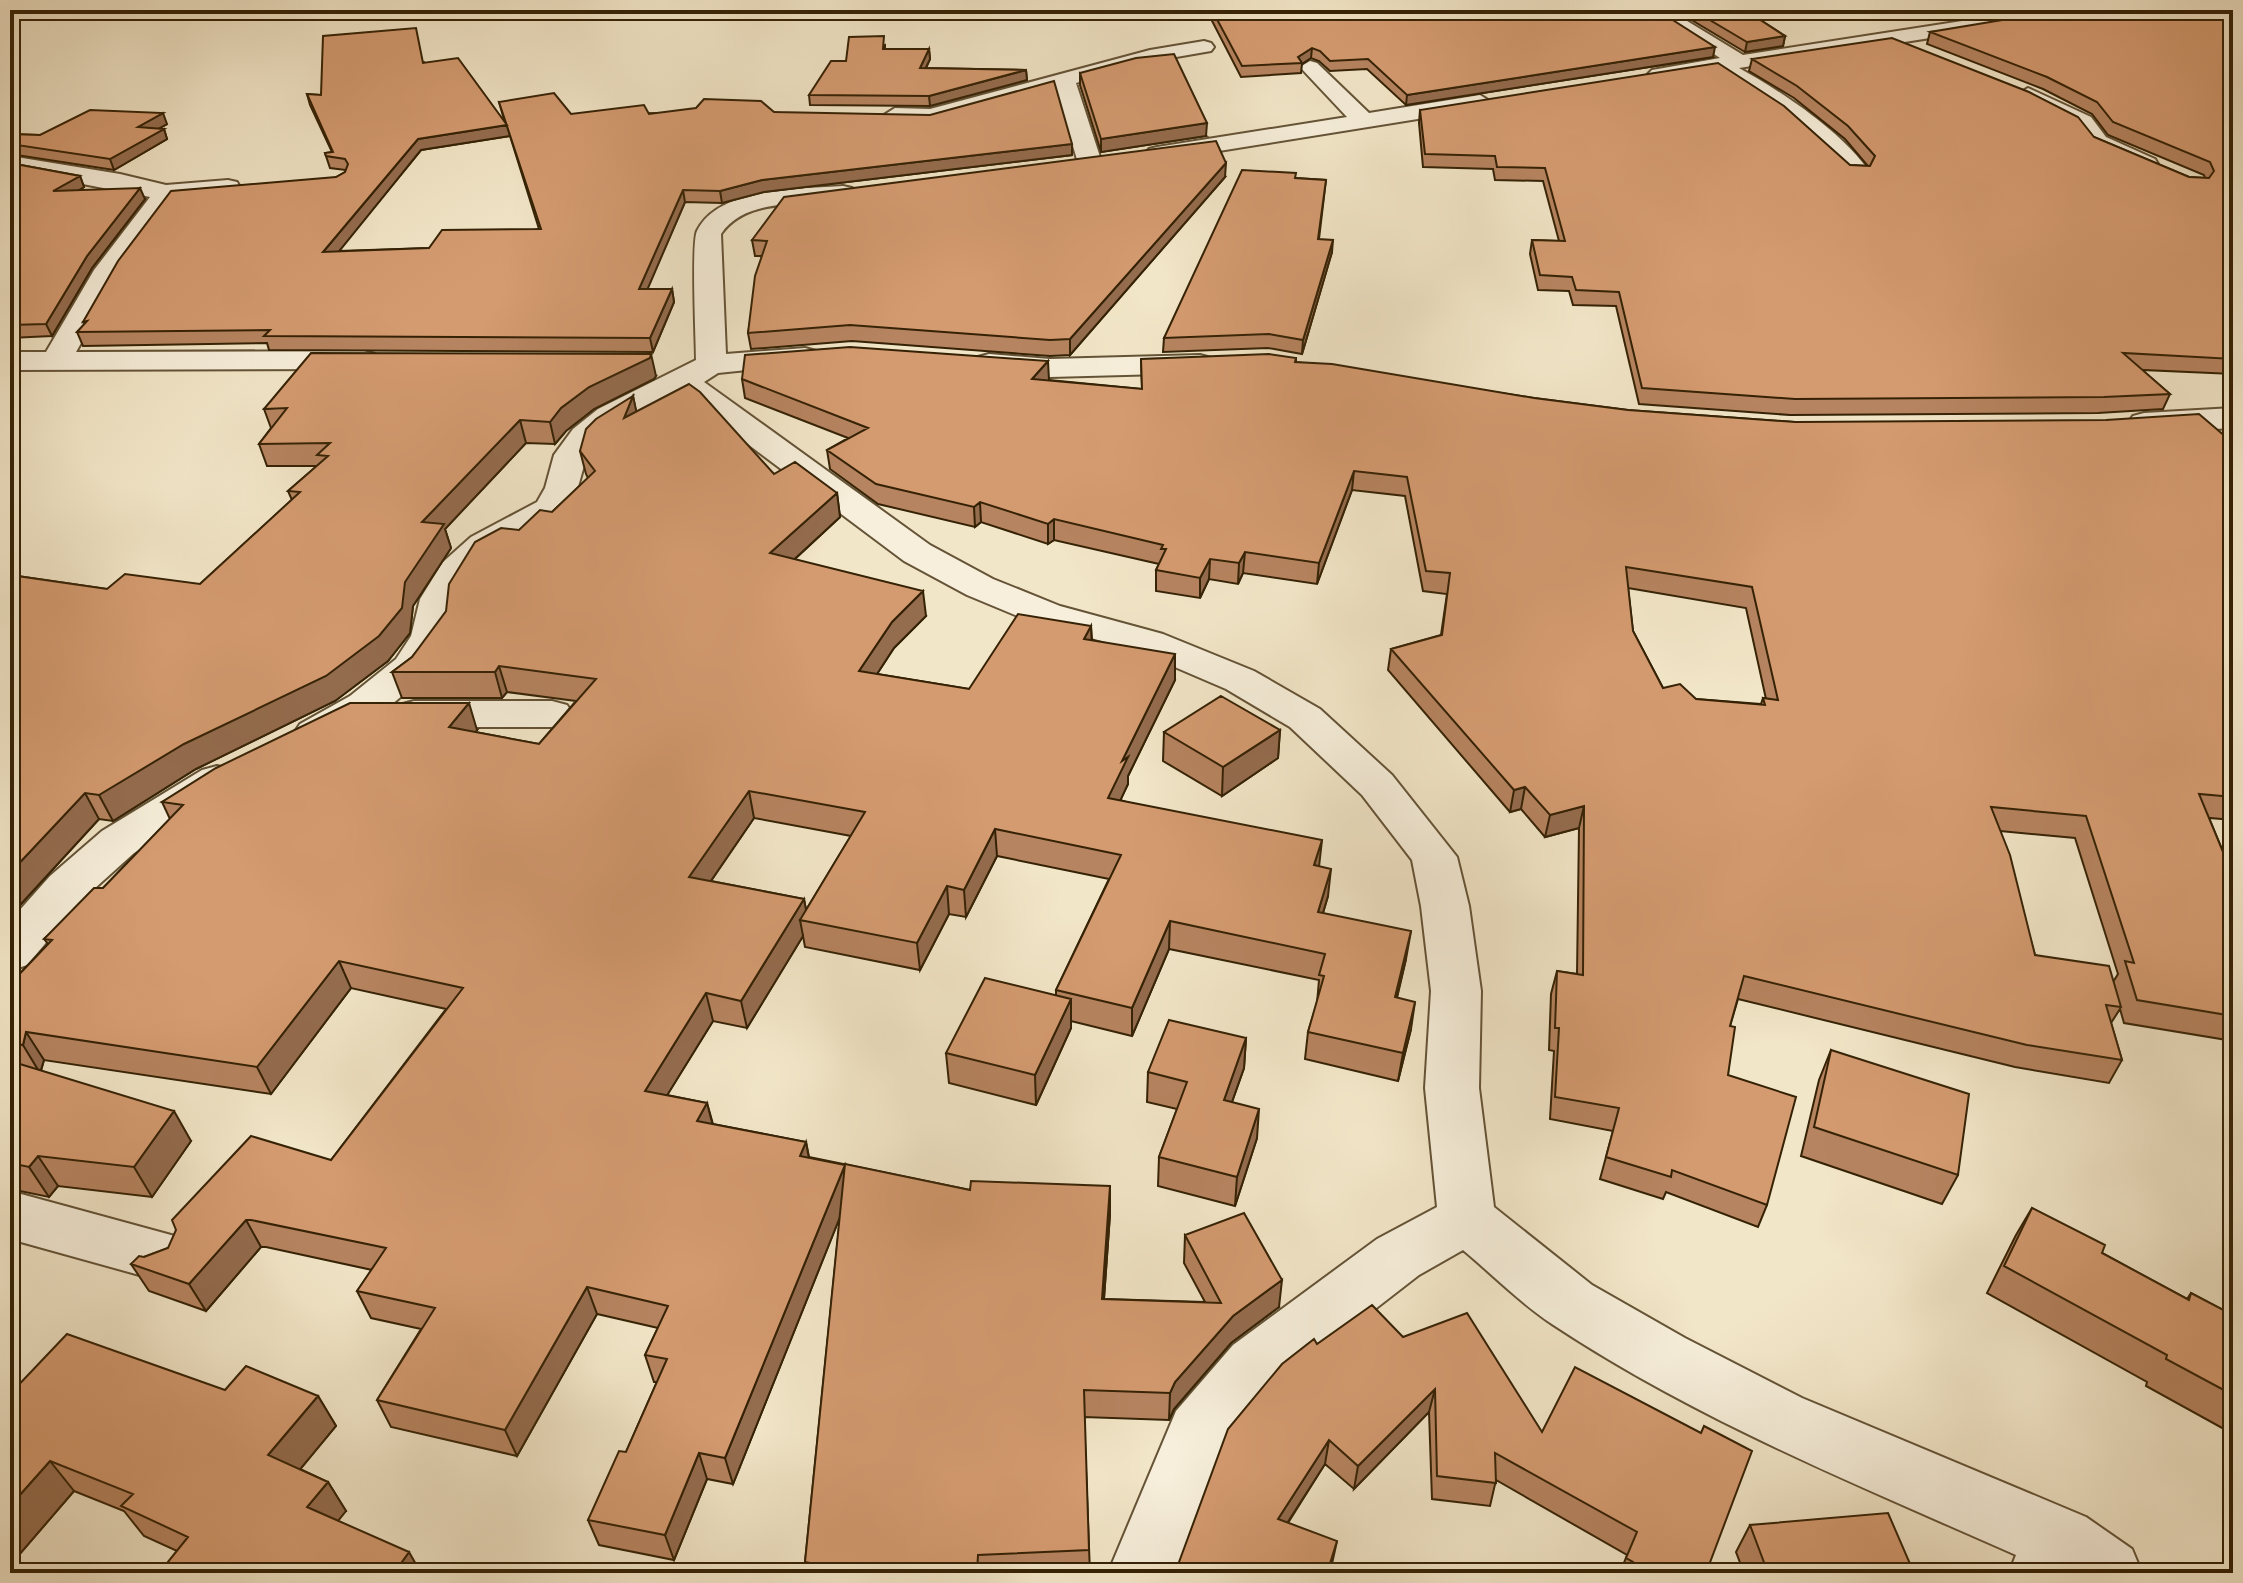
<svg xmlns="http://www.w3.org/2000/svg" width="2243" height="1583" font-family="'EB Garamond',serif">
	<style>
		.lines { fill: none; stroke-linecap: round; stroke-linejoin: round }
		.minor-casing { stroke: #645336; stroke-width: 4 }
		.minor { fill: #f7efdb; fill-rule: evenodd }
		.wall { fill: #b68460; stroke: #352205; stroke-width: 2; fill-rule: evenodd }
		.shaded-wall { fill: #946c4e; stroke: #352205; stroke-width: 2 }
		.building { fill: #d49a70; stroke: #352205; stroke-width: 2; fill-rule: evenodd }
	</style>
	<rect width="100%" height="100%" fill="#f2e6c8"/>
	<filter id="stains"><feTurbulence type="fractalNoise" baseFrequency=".0025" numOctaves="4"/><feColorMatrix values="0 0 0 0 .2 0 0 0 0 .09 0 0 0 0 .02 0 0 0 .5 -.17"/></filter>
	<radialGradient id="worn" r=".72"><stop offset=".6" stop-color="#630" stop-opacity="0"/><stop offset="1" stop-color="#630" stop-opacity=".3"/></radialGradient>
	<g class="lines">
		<g class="minor-casing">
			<path id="minor" d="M1646,10H1669L1743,55L2033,10H2080L2070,16L1739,68C1781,91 1841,131 1869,171L1866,176H1848L1783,116L1714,72L1659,80L1652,78L1648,74L1652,70L1720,58Z
				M1204,41L1211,43L1214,47L1211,51L1159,60L1076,83L1102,163L1098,168H1082L1078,163L1056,88C1026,97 904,141 884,115L895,108L930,109L1150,50Z
				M1310,61L1317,63L1369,113L1480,95L1491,102L1480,109L1157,161L1149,159L1145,154L1149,149L1157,147L1347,117L1300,67Z
				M2028,88L2091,117L2106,137L2155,159L2158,164L2155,169H2137L2090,147L2075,127L2020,100L2017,95Z
				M10,156L120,174L166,185L228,180L237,182L240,187L237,192L228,194L174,200L121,272L76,352L364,351L375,354L379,360L375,366L364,369L10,370V352H46L94,270L150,197L10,170Z
				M843,186L852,188L855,193L852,198C812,208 748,194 721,234L726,354L805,348L816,351L820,357L816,363L718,373L704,382L930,545L993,579L1060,606L1163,634L1254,671L1320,709L1392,775L1457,857L1469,906L1481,991L1479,1088L1494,1207L1592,1285L1685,1338L1802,1398L2086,1517L2132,1549L2142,1573H2009L2016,1555C1858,1485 1697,1420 1552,1324C1520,1303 1492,1274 1463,1250L1419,1275L1277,1385L1224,1451L1176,1573H1108L1176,1411L1233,1345L1377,1239L1437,1207L1425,1088L1431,991L1421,906L1412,860L1362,795L1290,727L1226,689L1135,650L1032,622L967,595L904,561L681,394C649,408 601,423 587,458C578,479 579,501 560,518C535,539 499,544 477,568C466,580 458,596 454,611C453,619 454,628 451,635C437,673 358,740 318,745C312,746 306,744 300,742L294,733L300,724L350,696L396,659L411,636L420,599L443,562L471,537L537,502L545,488L554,455L573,429L598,409L696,360C696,340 691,243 697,231C718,187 800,189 843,186Z
				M989,354L1050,359L1200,355L1211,358L1215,364L1211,370L1200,373L1050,377L978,369L974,363L978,357Z
				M2233,408V428L2144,433L2133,430L2128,423L2133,416L2144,413Z
				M414,701H552L567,705L573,714L567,723L552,727H414L399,723L393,714L399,705Z
				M217,766L232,770L239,780L232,790L134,853L84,898L27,965L10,971V921L50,876L102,831L202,770Z
				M10,1191L182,1238L190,1256L182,1274L161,1281L10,1239Z"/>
		</g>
		<use href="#minor" class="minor"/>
	</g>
	<path class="wall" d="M1210,10H1657L1713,57L1406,105L1367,69L1330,71L1319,61L1311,58L1302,64L1301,73L1241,77L1210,17Z
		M1675,10H1745L1785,36L1783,46L1745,52Z
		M1943,10H2014L1961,18Z
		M2233,10V374L2142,370L2170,394L2163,409L2098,413L1790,415L1639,404L1616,306L1573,305L1569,291L1538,290L1530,254L1532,240L1559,241L1543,181L1495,180L1493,169L1423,167L1419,123L1420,110L1850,165L1868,166L1845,139L1794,98L1749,71L1752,59L2094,137L2189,177L2205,178L2204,175L2108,135L2092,114L2043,89L1927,44L1930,32Z
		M885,45V49H929L930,59L926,68L1026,70L1027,80L930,106L810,105L809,95L846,61Z
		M424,62L505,123L499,102L571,114L774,112L1072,144V155L764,192L722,203L685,202L647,289H672L674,302L653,352L269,350L267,343L83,346L77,332L85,324L83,322L345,172L346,170L330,168L325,153L332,152L310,105L307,94L321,95ZM510,136L539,229L429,248L338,251L421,150Z
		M1080,73L1206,136L1101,152L1080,85Z
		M167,124L159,128L164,129L167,139L114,170L10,154V134L40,135Z
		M10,163L80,176L84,187L79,190L145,199L92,268L52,336L10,338Z
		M1225,177L1070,355L1050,356L852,341L751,349L748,333L762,256H755L752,240Z
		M1295,178L1326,180L1319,239L1332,252L1302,354L1268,348L1163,352L1164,338Z
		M1296,358V362L1534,398L1628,410L1795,422L2233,443V820L2209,818L2233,876V1041L2124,1023L2120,1009L2111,1023L2122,1060L2109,1083L2015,1067L1738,999L1730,1026L1728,1075L1767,1205L1758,1227L1666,1192L1663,1199L1600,1179L1613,1131L1550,1119L1554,1051L1549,1050L1551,994L1557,971L1577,974L1579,828L1545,837L1521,809L1510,812L1388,670L1391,649L1441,635L1447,594L1423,591L1405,496L1352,490L1317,584L1243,573L1238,584L1209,579L1200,598L1156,591V570L1159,564L1054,540L1048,544L981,522L975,527L878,504L830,469L827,450L848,438L745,398L742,379L1049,380L1142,389L1141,359ZM1628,588L1746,608L1766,699L1763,698L1761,704L1696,699L1663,688L1633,631ZM2000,831L2075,838L2118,974L2113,982L2035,955Z
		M656,376L654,379L594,409L566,431L555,444L526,443L445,529L451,548L413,606L410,633L388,661L335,701L196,769L113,821L99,819L21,904H10V575L107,589L200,584L292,500L288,491L317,466H267L259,444L271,428L264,409Z
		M633,396L636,412L774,474L837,493L840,517L795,559L926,616L894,648L877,674L969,689L1091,626L1092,640L1175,680L1128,776V784L1120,800L1319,866L1328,896L1323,913L1406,959L1397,998L1411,1029L1398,1081L1305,1059L1308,1032L1317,1003L1319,980L1169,949L1132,1036L1071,1021V1028L1036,1105L949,1083L946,1053L1056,995V990L1109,879L997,856L966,917L949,914L920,970L805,947L803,936L747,1028L713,1021L667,1095L707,1103L713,1124L806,1142L809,1157L970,1190L1110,1214L1104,1299L1205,1302L1184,1263L1185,1235L1279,1307L1231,1343L1174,1409L1169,1420L1084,1417L1090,1573H808L805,1562L840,1217L733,1484L707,1479L674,1560L599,1545L588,1520L626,1452L657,1382H654L645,1355L658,1328L597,1314L517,1456L391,1427L377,1400L421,1329L371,1318L357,1291L372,1270L266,1247H261L206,1311L149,1291L131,1264L144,1257L168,1248L331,1160L446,1009L351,988L271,1094L44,1060L41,1071L191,1141L152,1197L58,1186L49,1197L10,1189V984L48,944L44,939L103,888L170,819L162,802L477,730L475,732L539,744L576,701L507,692L502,698H402L392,672L412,657L519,530L552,512L588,478L586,474L580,451ZM754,818L851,836L806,910L804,899L711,881Z
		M1280,730L1278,758L1222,796L1163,761L1164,732Z
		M1246,1038L1244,1068L1232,1102L1257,1138L1235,1206L1158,1186L1159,1157L1177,1109L1147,1102L1148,1072Z
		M1831,1050L1958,1175L1942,1204L1801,1156L1819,1080Z
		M2032,1208L2102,1253L2187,1299L2191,1293L2233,1315V1434L2146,1386L2147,1382L1987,1293L2016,1235Z
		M1403,1337L1542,1432L1706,1573H1620L1627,1555L1496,1480L1490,1506L1432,1499L1429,1412L1354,1489L1325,1464L1288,1523L1333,1564L1175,1573L1317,1344Z
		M225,1390L318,1396L336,1426L300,1469L328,1482L346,1511L177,1551L144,1536L124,1511L74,1491L12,1563L10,1562V1394Z
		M1750,1525L1914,1573H1744L1736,1552Z"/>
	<path class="shaded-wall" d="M1964,10H2014L1961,18Z
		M1785,36L1783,46L1745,52L1747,42Z
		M1715,47L1713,57L1406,105L1407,95Z
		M1312,48L1311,58L1302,64L1298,57Z
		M929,49L930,59L921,78L920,68Z
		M1026,70L1027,80L930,106L929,96Z
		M163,113L167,124L142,138L138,127Z
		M1207,123L1206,136L1101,152V139Z
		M507,125L510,136L421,150L328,265L323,252L418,139Z
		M164,129L167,139L114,170L110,159Z
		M1072,144V155L764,192L722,203L720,191L762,180Z
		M1226,163L1225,177L1070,355V339Z
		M80,176L84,187L58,203L53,191Z
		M140,188L145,199L92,268L52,336L46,324L87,256Z
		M683,190L685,202L642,302L639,289Z
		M1333,240L1332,252L1302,354L1303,340Z
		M672,289L674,302L653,352L650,338Z
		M651,354L656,376L654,379L594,409L566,431L555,444L550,422L561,408L589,387Z
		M1048,361L1049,380L1033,398L1032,379Z
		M633,396L638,419L624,418Z
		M520,420L526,443L445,529L451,548L413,606L410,633L388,661L335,701L196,769L113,821L99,795L405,582L422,522Z
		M1354,471L1352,490L1317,584L1319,563Z
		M837,493L840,517L774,578L770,553Z
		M980,502L981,522L975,527L974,507Z
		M1054,519V540L1048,544V524Z
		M1245,552L1243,573L1238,584L1239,563Z
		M1210,559L1209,579L1200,598V578Z
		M923,591L926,616L894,648L862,697L859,671L892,622Z
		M1091,626L1092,652L1084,639Z
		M1175,654V680L1128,776V784L1109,825L1108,798L1122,761Z
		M499,666L507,692L502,698L495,672Z
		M469,703L477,730L458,754L449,727Z
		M1280,730L1278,758L1222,796L1223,767Z
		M1525,787L1521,809L1510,812L1514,790Z
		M749,791L754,818L695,904L689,877Z
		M85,793L99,819L21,904L10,886V873Z
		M1584,806L1579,828L1545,837L1550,815Z
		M995,829L997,856L966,917L964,890Z
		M1322,840L1319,867L1314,865Z
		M1331,869L1328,896L1315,939L1318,912Z
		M947,886L949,914L920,970L917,943Z
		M804,899L808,921L800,920L803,936L747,1028L741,1001Z
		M1170,921L1169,949L1132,1036V1008Z
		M1411,931L1406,959L1390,1025L1395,997Z
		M339,961L351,988L271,1094L257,1067Z
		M706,993L713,1021L653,1118L645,1091Z
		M1071,999V1028L1036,1105L1035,1075Z
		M1415,1002L1411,1029L1398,1081L1403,1053Z
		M26,1032L44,1060L40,1073L23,1045Z
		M1246,1038L1244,1068L1222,1130L1224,1100Z
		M707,1103L714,1130L697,1121Z
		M1259,1109L1257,1138L1235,1206L1237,1177Z
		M174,1111L191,1141L152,1197L134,1167Z
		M806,1142L811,1170L800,1156Z
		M38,1156L58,1186L49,1197L29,1167Z
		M845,1165L850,1192L733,1484L725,1458Z
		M1110,1186V1214L1102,1326V1299Z
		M246,1220L261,1247L206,1311L189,1284Z
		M1282,1280L1279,1307L1231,1343L1174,1409L1169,1420L1170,1393L1175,1382L1233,1316Z
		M587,1287L597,1314L517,1456L505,1430Z
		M1435,1389L1429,1412L1354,1489L1358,1466Z
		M318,1396L336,1426L288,1484L268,1455Z
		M1329,1440L1325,1464L1275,1542L1278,1519Z
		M699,1453L707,1479L674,1560L665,1535Z
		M50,1461L74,1491L12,1563L10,1561V1506Z
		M328,1482L346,1511L326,1536L307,1507Z
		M1337,1541L1330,1573H1327Z
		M409,1552L421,1573H394Z"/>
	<path class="building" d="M1212,10H1657L1715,47L1407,95L1368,59L1330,61L1320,51L1312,48L1298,57L1302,63L1242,66Z
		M1693,10H1745L1785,36L1747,42Z
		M2062,10H2233V359L2123,353L2170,394L2104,397L1795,399L1642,388L1619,292L1576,290L1572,277L1540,275L1532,240L1565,241L1545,168L1497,167L1495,156L1425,154L1420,110L1718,63L1784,106L1850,165L1870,166L1875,156L1848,126L1797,86L1752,59L1892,38L2029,92L2078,117L2094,137L2189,177L2209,178L2214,171L2210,162L2113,122L2097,102L2047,77L1930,32Z
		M416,28L423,63L458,58L507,125L418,139L323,252L429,248L442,230L541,229L499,102L554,93L571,114L644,105L649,114L696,108L704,99L761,101L774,112L930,115L1054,81L1072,144L762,180L720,191L683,190L639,289H672L650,338L264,336L270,330L77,332L87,321L83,322L118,261L171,191L336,177L345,172L348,164L345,159L326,156L325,153L333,152L307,94L321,95L323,36Z
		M884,36L883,49H929L920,68L1026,70L929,96L809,95L831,61H846L849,37Z
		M1174,54L1207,123L1101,139L1080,73L1136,58Z
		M90,110L163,113L138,127L164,129L110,159L10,144V134L40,135Z
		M1216,141L1226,163L1070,339L1050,340L850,325L748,333L755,276L767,241L752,240L784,197Z
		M10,163L80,176L53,191L140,188L87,256L46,324L10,325Z
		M1242,170L1296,173L1295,178L1326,180L1318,239L1333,240L1303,340L1269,334L1164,338Z
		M850,347L1048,361L1032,379L1142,389L1141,359L1269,354L1296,358L1295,362L1332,364L1534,398L1628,410L1795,422L2106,420L2199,414L2233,443V797L2199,794L2233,876V1016L2137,1000L2125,961L2134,963L2086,816L1991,807L2010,855L2035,955L2109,966L2121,1007L2106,1005L2122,1060L2027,1045L1744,976L1730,1026L1735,1027L1728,1075L1796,1097L1767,1205L1672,1170L1671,1177L1606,1157L1619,1108L1555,1097L1559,1028H1555L1557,971L1583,975L1584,806L1550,815L1525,787L1514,790L1391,649L1442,635L1450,573L1426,571L1407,477L1354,471L1319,563L1245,552L1239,563L1210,559L1200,578L1156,570L1166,549H1161L1163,545L1054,519L1048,524L980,502L974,507L876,484L827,450L868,428L742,379L745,355ZM1626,567L1752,587L1778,700L1763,698L1765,705L1696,699L1680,684L1663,688L1633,631Z
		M311,353L651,354L650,358L589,387L561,408L550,422L520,420L422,522L444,524L405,582L402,608L379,636L326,676L184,744L99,795L85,793L10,873V575L107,589L125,574L200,584L300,492L288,491L328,456L317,455L330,443L259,444L287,408L264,409Z
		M689,384L700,392L774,474L795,462L837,493L770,553L923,591L892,622L859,671L969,689L1018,614L1091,626L1084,639L1175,654L1122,761L1128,757L1108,798L1322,840L1314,865L1331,869L1318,912L1411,931L1395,997L1415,1002L1403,1053L1308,1032L1324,976L1319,975L1325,954L1170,921L1132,1008L1056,990L1121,855L995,829L964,890L947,886L917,943L800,920L865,812L749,791L689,877L804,899L741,1001L706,993L645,1091L707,1103L697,1121L806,1142L800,1156L845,1165L725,1458L699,1453L665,1535L588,1520L619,1451L626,1452L667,1359L645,1355L668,1306L587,1287L505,1430L377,1400L435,1308L357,1291L386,1248L251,1220H246L189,1284L131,1264L139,1256L144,1257L168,1248L176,1230L172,1220L251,1136L331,1160L463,988L339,961L257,1067L26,1032L23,1045L10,1043V984L52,940L44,939L94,888H103L183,805L162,802L216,768L350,703H469L449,727L539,744L596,679L499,666L495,672H392L412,657L446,611L449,584L475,542L501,528L519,530L540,510L552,512L595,471L580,451L586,429L596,419L633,396L624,418Z
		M1221,696L1280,730L1223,767L1164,732Z
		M985,978L1071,999L1035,1075L946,1053Z
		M1169,1020L1246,1038L1224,1100L1259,1109L1237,1177L1159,1157L1187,1082L1148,1072Z
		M1831,1050L1969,1094L1958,1175L1814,1127Z
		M10,1061L174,1111L134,1167L38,1156L29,1167L10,1163Z
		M845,1164L970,1190L971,1181L1110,1186L1102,1299L1221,1303L1185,1235L1244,1213L1282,1280L1233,1316L1175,1382L1170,1393L1084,1390L1089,1550L978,1555L977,1573H839V1569L805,1562Z
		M2032,1208L2105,1245L2102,1253L2189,1300L2191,1293L2233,1315V1395L2166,1359L2167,1355L2004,1266Z
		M1372,1305L1403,1337L1467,1313L1542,1432L1575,1367L1701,1433L1704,1426L1752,1451L1706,1573H1629L1633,1562L1626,1558L1637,1532L1495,1453L1496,1483L1437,1476L1435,1389L1358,1466L1329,1440L1278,1519L1337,1541L1327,1573H1175L1228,1429L1282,1364L1314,1339L1317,1344Z
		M67,1334L225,1390L246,1366L318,1396L268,1455L328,1482L307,1507L409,1552L394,1573H159L188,1537L121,1506L133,1494L50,1461L10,1506V1394Z
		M1888,1513L1914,1573H1768L1750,1525Z"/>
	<rect width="2243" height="1583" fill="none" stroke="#f2e6c8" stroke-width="40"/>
	<rect x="12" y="12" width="2219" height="1559" fill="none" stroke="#352205" stroke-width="4"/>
	<rect x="20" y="20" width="2203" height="1543" fill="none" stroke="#352205" stroke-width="2"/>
	<rect width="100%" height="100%" filter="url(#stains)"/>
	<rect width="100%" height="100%" fill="url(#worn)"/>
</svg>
